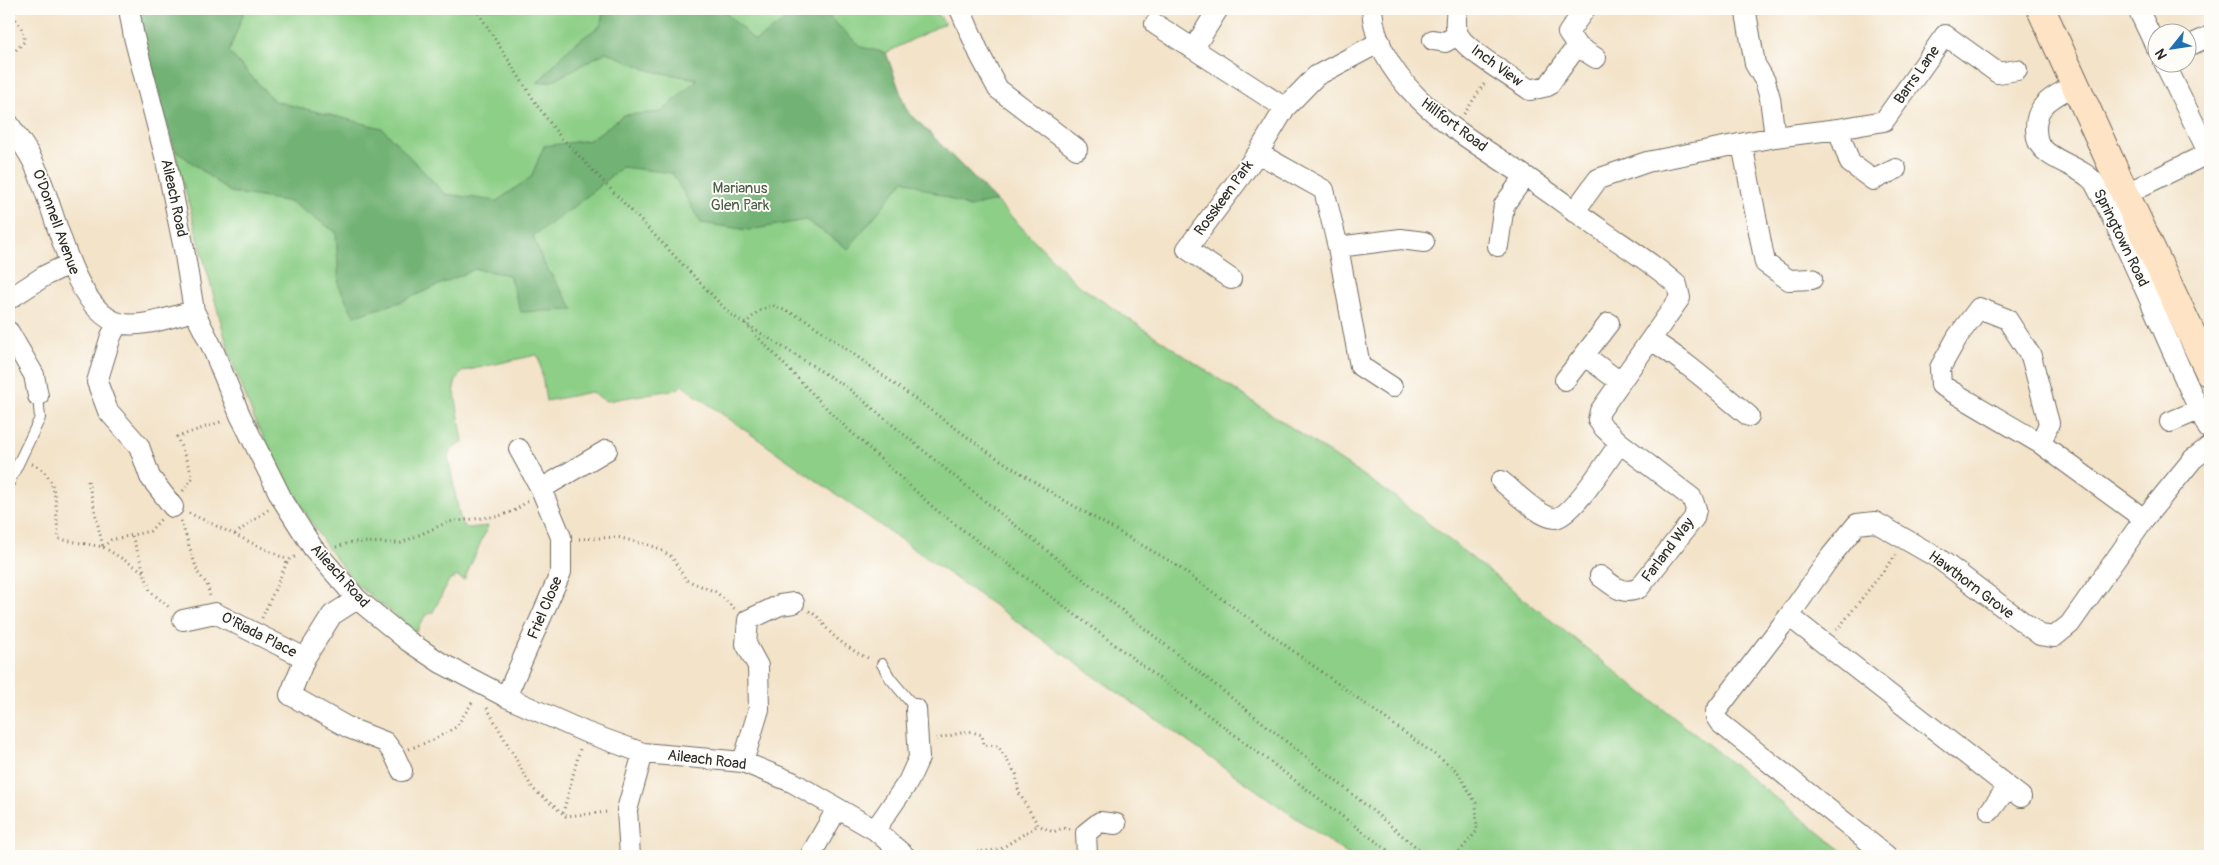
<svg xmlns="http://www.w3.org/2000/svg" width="2219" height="865" font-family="Pangolin,sans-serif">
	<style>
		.green { fill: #8dcf87; stroke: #5c7d59 }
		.forest { fill: #72b274; stroke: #4e6e50 }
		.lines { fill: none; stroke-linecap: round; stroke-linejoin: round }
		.lane-casing { stroke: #716b62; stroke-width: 12 }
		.street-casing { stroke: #716b62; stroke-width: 22 }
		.secondary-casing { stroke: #716b62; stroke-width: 30 }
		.path { stroke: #716b62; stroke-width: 3; stroke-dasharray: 1 4; stroke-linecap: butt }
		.lane { stroke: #fff; stroke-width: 10 }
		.street { stroke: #fff; stroke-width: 20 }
		.secondary { stroke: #fee4c5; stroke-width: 28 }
		.labels { text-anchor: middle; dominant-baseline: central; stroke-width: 4; stroke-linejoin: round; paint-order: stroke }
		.street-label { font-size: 15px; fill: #2b2b2b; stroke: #fdfcf7 }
		.park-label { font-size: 15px; fill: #485c47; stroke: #fdfcf7 }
	</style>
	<rect width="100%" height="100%" fill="#fdfcf7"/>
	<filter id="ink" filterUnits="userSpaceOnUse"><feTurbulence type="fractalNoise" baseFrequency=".02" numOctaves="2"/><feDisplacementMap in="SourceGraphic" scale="10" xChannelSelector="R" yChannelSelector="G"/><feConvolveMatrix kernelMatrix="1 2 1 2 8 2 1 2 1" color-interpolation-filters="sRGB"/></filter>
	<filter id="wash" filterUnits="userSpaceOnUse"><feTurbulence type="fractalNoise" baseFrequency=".0096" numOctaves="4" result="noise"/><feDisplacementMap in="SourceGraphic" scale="20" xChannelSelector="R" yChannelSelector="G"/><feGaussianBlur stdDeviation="1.12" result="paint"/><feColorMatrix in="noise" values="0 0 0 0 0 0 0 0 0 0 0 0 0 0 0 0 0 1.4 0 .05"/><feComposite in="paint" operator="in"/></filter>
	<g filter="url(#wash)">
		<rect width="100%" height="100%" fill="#f3e3c9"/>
		<path class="green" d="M136,9H934L945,23L886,53L906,109L1077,284L1395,497L1849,856H1350L681,385L678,389L606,401L591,392L546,401L539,357L536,355L464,371L457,378L454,387L463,442L451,450L448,457L461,523L467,528L488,526L464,580L457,576L449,580L433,612L425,616L416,632L357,585L329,550L297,499L255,421L230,356Z"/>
		<path class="forest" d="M136,9H245L229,52L274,101L382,128L445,194L497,201L531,177L544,146L590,140L624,115L662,112L697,79L651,71L606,52L552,81L537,83L571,46L600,26L604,9H725L724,11L755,41L791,17L826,14L861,47L886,53L906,109L996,201L969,207L904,180L848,249L806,220L749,230L701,223L672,173L622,167L574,207L533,236L543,262L574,310L521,312L509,275L475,269L400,302L354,316L339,286L336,232L291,202L230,192L174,149Z"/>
	</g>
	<g filter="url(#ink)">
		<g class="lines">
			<g class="lane-casing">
				<path id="lane" d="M9,483L40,418L38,396
					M882,664L890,678L916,709"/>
			</g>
			<g class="street-casing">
				<path id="street" d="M129,9L134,37L165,156L184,249L194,311L212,347L240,415L282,499L313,548L357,599L408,641L441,663L506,697L585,732L643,753L743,762L792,782L875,830L905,856
					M960,9L980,55L998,89L1077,149
					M1372,9C1377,88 1464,135 1522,174C1549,192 1574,211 1600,229C1626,247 1654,264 1677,285L1680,298L1600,411L1598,420L1604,428L1620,443L1692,498L1696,509L1694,518L1639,588C1622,596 1614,586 1600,576
					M1457,9C1456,17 1454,28 1459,36C1468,52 1513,78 1530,90L1548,86L1577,46
					M1585,9L1568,33L1577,46L1596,58
					M1749,9L1746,13L1755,64L1765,81L1770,98L1775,137
					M2138,9L2156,47
					M1155,24L1285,108
					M1433,40L1445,42L1458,35
					M2186,47L2210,36
					M1194,48L1218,9
					M2164,62L2210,156
					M2075,85C2051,98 2031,106 2037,138C2041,160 2085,166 2095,184C2137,263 2168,347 2208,428
					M9,124C17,137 29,151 35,166C55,206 72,310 119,323C140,329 173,316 194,311
					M1838,129L1850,163L1873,180L1896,169
					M1742,144L1765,263L1789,280L1812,279
					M1258,153L1324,190L1338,247L1360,366L1392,387
					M2125,194L2209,153
					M1574,212L1598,179L1647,162L1775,137L1838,129L1884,121L1945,35L1998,73L2017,70
					M1498,246L1504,205L1525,176
					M1338,247L1401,239L1424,242
					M1231,279L1187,249L1258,153L1285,108L1316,76L1380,42
					M9,299L46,275L69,264
					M118,323L111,336L97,382L108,411L139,446L150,477L173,507
					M9,332L34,375L38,396
					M1651,340C1687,362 1717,390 1749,416
					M1585,356L1620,382
					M1565,380L1609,323
					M2170,422L2199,410
					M2041,444L2049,423L2031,356L2007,319L1979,308L1958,336L1940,368L1941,385L2041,444L2144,519
					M1501,481C1513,490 1540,518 1555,518C1572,517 1609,458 1620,443
					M541,489L607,450
					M357,599L332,615L305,658L290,695L349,728L385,742L394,754L402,771
					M1789,616L2021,797
					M183,620L215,613L305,658
					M506,697L561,572V537L541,489L519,449
					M743,762L759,709L758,666L746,644L748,620L780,605L794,603
					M1990,811L2008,787
					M875,830L908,782L919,758L916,709
					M630,856L627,810L643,753
					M810,856L837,809
					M1087,856L1086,833L1100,822L1116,824
					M1887,856L1720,723L1716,717V711L1789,616L1831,556L1857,524L1875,522L1938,558L2040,635L2054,637L2070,624L2144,519L2193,459L2210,446"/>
			</g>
			<g class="secondary-casing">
				<path id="secondary" d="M2041,9L2125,194L2210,373"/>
			</g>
			<path class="path" d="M476,9L537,105L558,134L730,314L848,388L971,490L1356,797L1427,856
				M9,12C17,21 25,29 24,42L9,57
				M1464,114L1486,81
				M745,324L757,312L772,305L805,319L991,454L1055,495L1173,563L1457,771L1476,803L1477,831L1459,852L1450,856
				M749,328L836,418L935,509L1395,856
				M32,464C62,476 54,513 59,539L103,547L144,572L150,591L170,608
				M88,481L103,547
				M183,491L193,477L177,437L223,421
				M189,513L288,560
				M181,521L198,573L207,584L210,596
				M235,534L269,509
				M132,536L144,571
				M579,539L617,537L656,547L672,557L686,580L716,592L736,610
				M103,547L111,540L150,531L161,519
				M336,547L353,542L401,543L448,522L499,516L514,511L528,501
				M809,611C823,619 820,621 829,631C840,643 856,653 870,659
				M262,618L288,560L297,556
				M1837,630L1896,555
				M487,708L533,789L566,816L609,812
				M936,739L969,731L982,735L984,745L998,746L1016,774L1019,793L1038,825L1053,832L1063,828L1070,829
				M409,749L433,740L456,727L474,700
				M563,813L580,749
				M927,856L999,850L1038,825"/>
			<use href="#lane" class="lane"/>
			<use href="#street" class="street"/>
			<use href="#secondary" class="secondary"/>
		</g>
	</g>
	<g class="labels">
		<g class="street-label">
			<text transform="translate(1497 66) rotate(36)">Inch View</text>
			<text transform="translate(1917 75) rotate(-55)">Barrs Lane</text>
			<text transform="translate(1454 125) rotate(37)">Hillfort Road</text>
			<text transform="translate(174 198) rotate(78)">Aileach Road</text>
			<text transform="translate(1224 198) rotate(-54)">Rosskeen Park</text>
			<text transform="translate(56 222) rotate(70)">O'Donnell Avenue</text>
			<text transform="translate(2121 238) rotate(64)">Springtown Road</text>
			<text transform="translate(1668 550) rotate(-53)">Farland Way</text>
			<text transform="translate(340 576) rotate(48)">Aileach Road</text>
			<text transform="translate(1971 585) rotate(37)">Hawthorn Grove</text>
			<text transform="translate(545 608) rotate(-67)">Friel Close</text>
			<text transform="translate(259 635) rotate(27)">O'Riada Place</text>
			<text transform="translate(707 760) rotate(7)">Aileach Road</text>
		</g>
		<g class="park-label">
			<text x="740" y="188">Marianus<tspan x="740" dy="17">Glen Park</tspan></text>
		</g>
	</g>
	<rect width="2219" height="865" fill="none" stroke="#fdfcf7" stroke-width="30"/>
	<g transform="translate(2172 48) rotate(240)"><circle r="24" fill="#fdfcf7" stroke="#a9a8a5"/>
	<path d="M0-4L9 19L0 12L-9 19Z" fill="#1f6fb2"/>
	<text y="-8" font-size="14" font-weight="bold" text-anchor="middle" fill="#2b2b2b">N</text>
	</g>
</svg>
